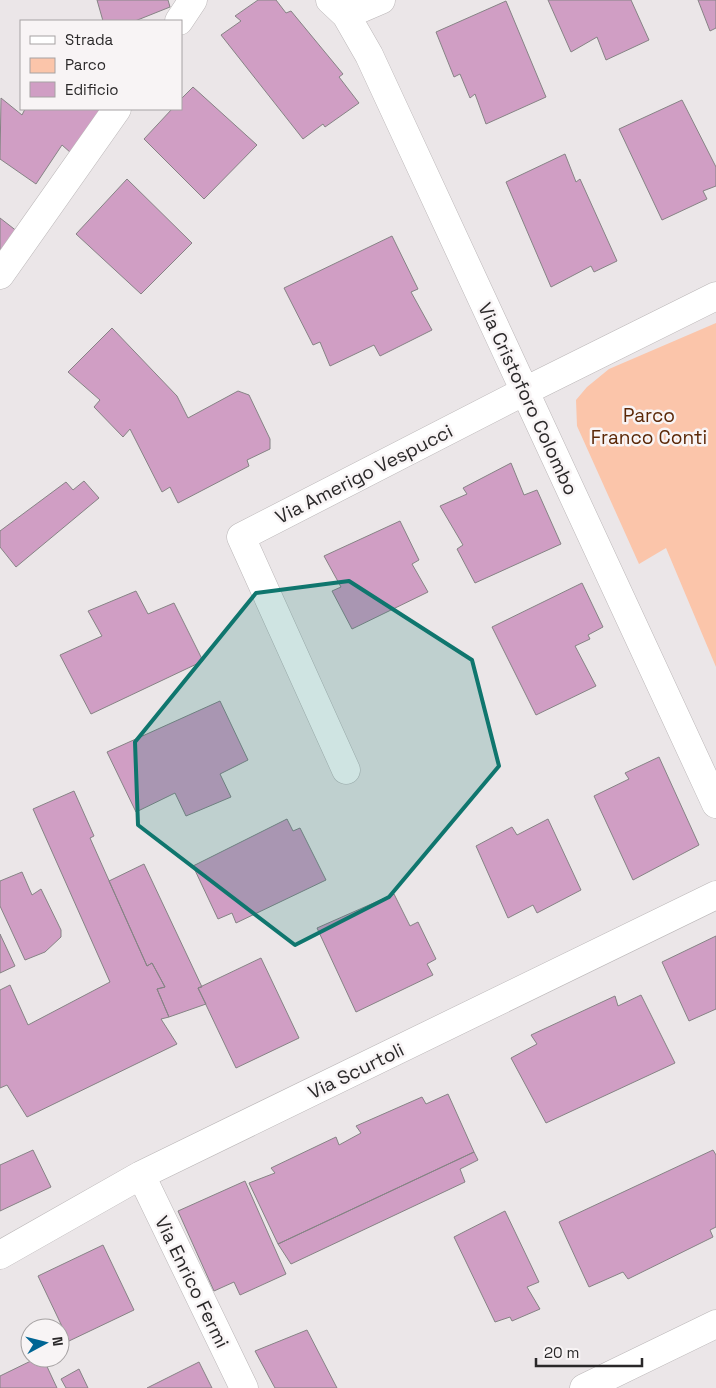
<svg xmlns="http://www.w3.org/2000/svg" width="716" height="1388" font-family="'Space Grotesk',sans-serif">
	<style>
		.green { fill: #fbc5aa }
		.building { fill: #d09ec4; stroke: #868385 }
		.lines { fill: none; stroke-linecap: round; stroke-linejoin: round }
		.street-casing { stroke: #bbb7b8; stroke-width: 29 }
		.secondary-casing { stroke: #bbb7b8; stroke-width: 29 }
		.street { stroke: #fff; stroke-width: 28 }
		.secondary { stroke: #fff; stroke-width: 28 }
		.marked { fill: #0f766e; fill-opacity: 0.2; stroke: #0f766e; stroke-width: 4; stroke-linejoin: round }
		.labels { text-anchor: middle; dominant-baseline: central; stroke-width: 5; stroke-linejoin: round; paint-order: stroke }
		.street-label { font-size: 19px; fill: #2a2829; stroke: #f8f4f5 }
		.park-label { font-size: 19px; fill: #5b2808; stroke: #f8f4f5 }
	</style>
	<rect width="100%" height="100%" fill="#ebe6e8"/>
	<path class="green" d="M716,323V667L666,548L639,564L577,426L576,400L587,387L609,369Z"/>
	<path class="building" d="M97,0H168L170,7L135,21H103Z
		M258,0H276L286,13L291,11L343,74L339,77L359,103L325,127L323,124L303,139L221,35L241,21L235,16Z
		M548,0H631L649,40L606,60L597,37L571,52Z
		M698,0H716V28L710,31Z
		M506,1L546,97L486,124L475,94L470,98L460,74L454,77L436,32Z
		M193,87L257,145L204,199L144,139L172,109H181V99Z
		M1,98L22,115L25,109H102L71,153L62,145L36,184L0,159Z
		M682,100L716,167V186L703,191L707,199L662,220L619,129Z
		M565,154L576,182L580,179L617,261L594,272L591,266L551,287L506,182Z
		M127,179L192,243L141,294L76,234Z
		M0,218L18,232L0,257Z
		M392,236L418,289L411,292L432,330L380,356L374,345L330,366L320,342L313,345L284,288Z
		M112,328L177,396L188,418L238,391L249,395L270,439V449L247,460L249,466L178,503L170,487L162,492L130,429L123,437L94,407L100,400L68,372Z
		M511,463L524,495L537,490L561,544L475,583L457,549L463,545L440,506L467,494L463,488Z
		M84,481L99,498L16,567L0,547V531L66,482L73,490Z
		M400,521L419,560L412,564L428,592L352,629L332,591L341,587L324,556Z
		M582,583L603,627L588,635L590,639L575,646L596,686L536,715L492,627Z
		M136,591L148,614L174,603L203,661L91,714L60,655L102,636L88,611Z
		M220,701L248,760L220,774L231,797L186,816L175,793L136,812L107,752Z
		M659,757L699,845L633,880L594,796L629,779L625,773Z
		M74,791L94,836L90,838L147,966L152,963L165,987L157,989L169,1017L161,1019L177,1044L27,1117L7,1085L0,1088V990L10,985L28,1025L110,982L33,809Z
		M287,819L293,831L300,828L326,880L236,923L232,913L218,919L193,866Z
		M548,819L581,890L537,913L533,905L508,918L476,846L512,827L517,835Z
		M144,864L202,987L198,988L206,1004L169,1017L157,989L165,987L152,963L147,966L109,881Z
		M22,872L32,895L41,889L61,930V937L45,952L25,960L0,906V881Z
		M394,894L410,926L418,922L436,959L427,964L433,975L356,1012L317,928Z
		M0,934L15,966L0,973Z
		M716,936V1009L689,1021L662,962Z
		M261,958L299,1038L236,1068L198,988Z
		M641,995L675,1063L546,1123L511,1058L537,1044L531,1035L615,996L618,1006Z
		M448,1094L474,1152L278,1244L249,1183L275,1173L271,1168L336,1137L339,1145L361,1133L356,1126L422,1097L426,1104Z
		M33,1150L51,1187L0,1211V1165Z
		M713,1150L716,1155V1227L710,1230L713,1237L628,1279L623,1272L589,1287L559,1222Z
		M474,1152L478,1160L460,1169L465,1182L291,1264L278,1244Z
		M245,1181L286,1274L240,1295L234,1282L214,1291L178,1211Z
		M505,1211L539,1282L527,1287L540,1309L512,1321L510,1317L495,1322L454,1237Z
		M103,1245L134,1310L69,1341L38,1276Z
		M307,1330L337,1388H275L255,1351Z
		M37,1358H43L57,1388H0V1376Z
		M199,1362L212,1388H147Z
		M79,1369L88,1388H66L61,1379Z"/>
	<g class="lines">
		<g class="street-casing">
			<path id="street" d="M330,0L346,15L369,55L716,804
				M346,15L381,0
				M346,770L241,537L525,391L716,296
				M141,1175L244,1388
				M0,1255L141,1175L716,895
				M584,1388L716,1324"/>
		</g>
		<g class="secondary-casing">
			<path id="secondary" d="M179,21L193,0
				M0,275L117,109"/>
		</g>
		<use href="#street" class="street"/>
		<use href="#secondary" class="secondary"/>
	</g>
	<path class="marked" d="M349,581L472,660L499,766L389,897L295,945L138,825L135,742L256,593Z"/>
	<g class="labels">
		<g class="street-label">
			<text transform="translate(528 399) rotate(65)">Via Cristoforo Colombo</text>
			<text transform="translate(364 474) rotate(-27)">Via Amerigo Vespucci</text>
			<text transform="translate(356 1071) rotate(-26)">Via Scurtoli</text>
			<text transform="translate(192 1282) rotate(64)">Via Enrico Fermi</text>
		</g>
		<g class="park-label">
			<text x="649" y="415">Parco<tspan x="649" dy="22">Franco Conti</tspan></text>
		</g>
	</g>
	<rect x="20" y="20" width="162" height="90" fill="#f8f4f5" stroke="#a6a2a3"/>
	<rect x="30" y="36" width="25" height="8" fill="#ffffff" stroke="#a6a2a3"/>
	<text x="65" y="45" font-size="15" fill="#2a2829">Strada</text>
	<rect x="30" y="58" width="25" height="15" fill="#fbc5aa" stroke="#a6a2a3"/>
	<text x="65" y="70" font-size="15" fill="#2a2829">Parco</text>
	<rect x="30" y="82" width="25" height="15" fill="#d09ec4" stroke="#a6a2a3"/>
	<text x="65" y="95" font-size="15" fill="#2a2829">Edificio</text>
	<g transform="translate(45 1343) rotate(83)"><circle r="24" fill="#f8f4f5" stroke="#a6a2a3"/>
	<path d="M0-4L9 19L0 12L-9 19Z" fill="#006594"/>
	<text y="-8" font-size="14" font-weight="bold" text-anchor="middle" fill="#2a2829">N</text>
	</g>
	<path d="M536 1358v8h106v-8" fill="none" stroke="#2a2829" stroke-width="2.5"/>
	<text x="544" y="1358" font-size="15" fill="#2a2829" stroke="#f8f4f5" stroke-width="4" paint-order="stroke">20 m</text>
</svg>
